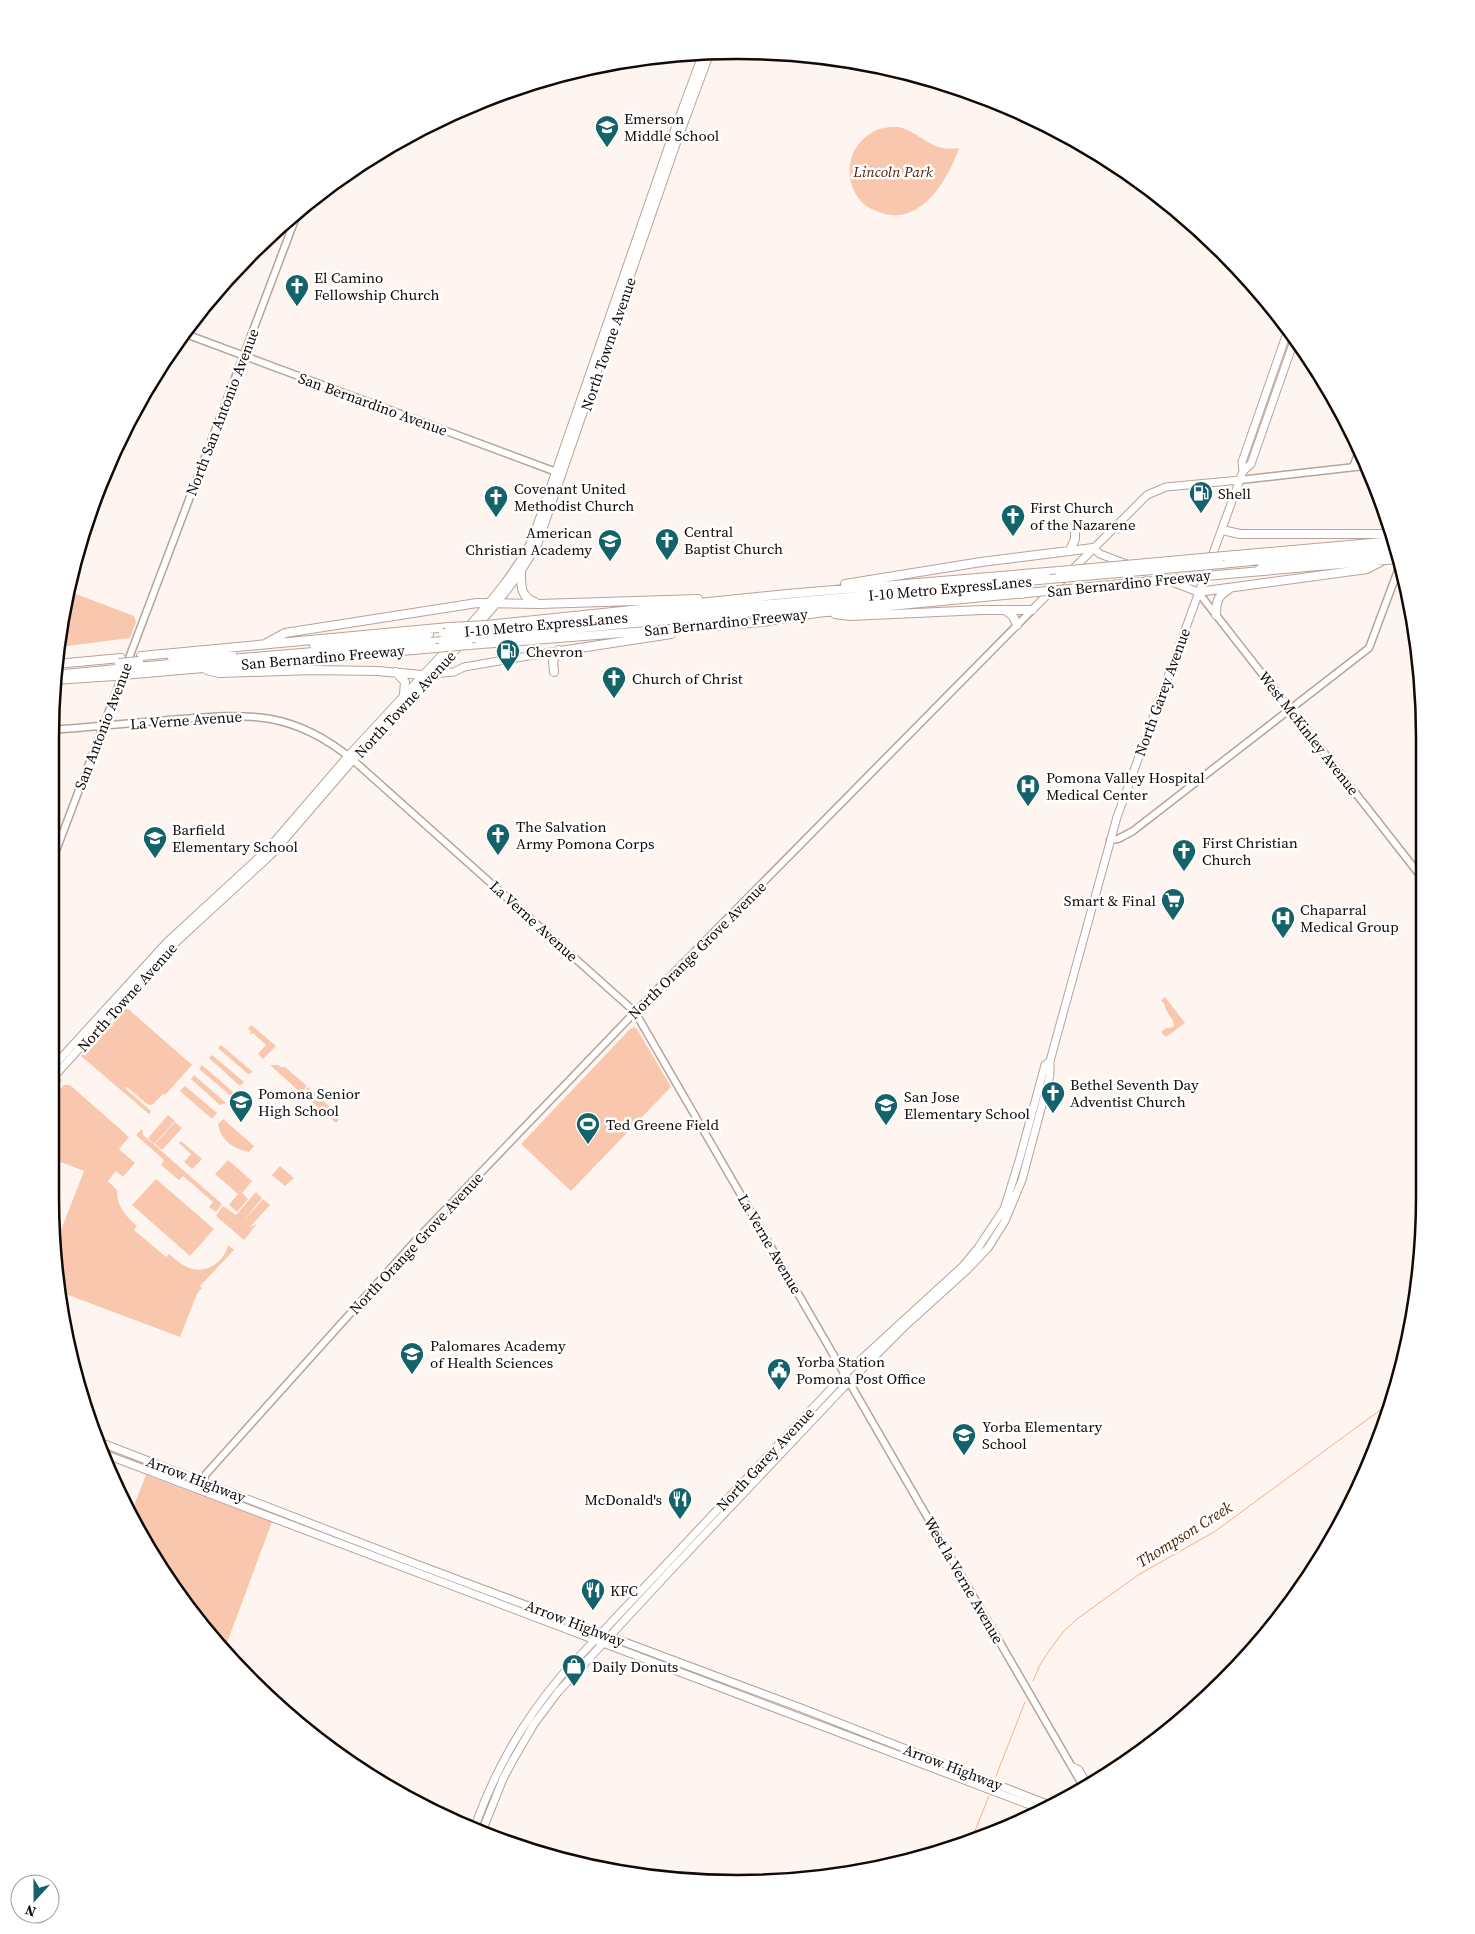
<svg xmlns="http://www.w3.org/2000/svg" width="1475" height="1934" font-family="'Source Serif 4',serif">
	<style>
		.green { fill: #f8c7ad }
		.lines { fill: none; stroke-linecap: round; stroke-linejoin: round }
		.stream { stroke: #f9ae85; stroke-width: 1 }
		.secondary-casing { stroke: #b8a398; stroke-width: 9 }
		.primary-casing { stroke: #b8a398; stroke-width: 9 }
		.highway-casing { stroke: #b8a398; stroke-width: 10 }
		.secondary { stroke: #fff; stroke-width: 6 }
		.primary { stroke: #fff; stroke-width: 7 }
		.highway { stroke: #fff; stroke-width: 8 }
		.highway-bridge-casing { stroke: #b8a398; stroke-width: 10; stroke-linecap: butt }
		.highway-bridge { stroke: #fff; stroke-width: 8 }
		.labels { text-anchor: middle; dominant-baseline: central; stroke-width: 5; stroke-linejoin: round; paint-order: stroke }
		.poi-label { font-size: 15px; fill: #110a07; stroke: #fff; text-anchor: start }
		.park-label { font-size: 15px; font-style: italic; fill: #532405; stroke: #fff }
		.street-label { font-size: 15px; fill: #110a07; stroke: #fff }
		.water-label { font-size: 16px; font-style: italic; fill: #502203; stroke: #fff }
		.rim { fill: none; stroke: #110a07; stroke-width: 2.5 }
	</style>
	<rect width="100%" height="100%" fill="#fef5f0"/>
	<path class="green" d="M899,127C923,134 932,153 959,148C948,180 920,228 879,212C872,209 865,207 860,200C842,178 848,145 873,132C881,127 890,127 899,127Z
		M68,591L134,616L136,622L130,638L59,647Z
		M1165,997L1185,1023L1166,1037L1161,1032L1166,1028H1170L1174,1026C1174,1017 1165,1013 1165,1005L1161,1000Z
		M126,1007L192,1065L165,1095L163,1094L152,1105L147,1104L127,1087L125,1088L151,1111L149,1114L81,1056Z
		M251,1025L276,1046L263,1059L258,1054L266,1045L253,1033L250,1035L251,1031L248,1029Z
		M634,1027L637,1029L671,1087L571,1191L521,1144L630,1029Z
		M221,1045L253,1072L248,1074L218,1048Z
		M212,1055L244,1082L240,1086L209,1058Z
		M202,1065L234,1093L231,1096L199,1069Z
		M270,1065H278L281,1067H285L307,1086L301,1093Z
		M194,1075L226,1103L220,1105L191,1079Z
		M59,1078L62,1080L56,1087L58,1089L53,1095L54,1096L64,1085H70L129,1137L119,1149L135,1163L123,1177L116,1171L108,1181L117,1190C117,1207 125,1215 137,1226L134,1230L166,1257L169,1254C174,1258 179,1263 185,1266C203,1276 224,1264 228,1245L234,1250L200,1286L202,1288L197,1294L180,1337L63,1293L61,1278L64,1279L65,1276L61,1275L63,1270L59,1268L56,1243L84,1171L50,1158V1088Z
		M185,1086L217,1113L212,1119L180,1091Z
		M308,1087L341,1117L336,1123L303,1094Z
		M168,1115L175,1121L154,1144L148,1138Z
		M223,1119L254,1146L249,1152C233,1149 221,1140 218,1124Z
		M175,1122L182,1128L162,1150L155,1144Z
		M142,1129L143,1135L222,1204L216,1212L209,1207L213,1202L183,1176L179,1180L161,1165L164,1160L136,1135Z
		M181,1141L202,1159L192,1169L184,1162L191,1154L179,1143Z
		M228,1160L252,1181L242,1193L248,1199L237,1212L229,1205L238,1194L215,1174Z
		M280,1166L294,1178L285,1186L272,1175Z
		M156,1179L214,1229L190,1256L132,1205Z
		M256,1192L262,1198L243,1222L263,1199L270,1205L250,1227L257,1224L244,1240L216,1216L217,1214L223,1206L236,1215Z
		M146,1475L272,1522L225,1648L142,1540L131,1513Z"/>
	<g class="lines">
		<path class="stream" d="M1033,1681L1040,1665L1051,1648L1064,1631L1077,1619L1138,1575L1214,1532L1387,1405
			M996,1776L1025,1702
			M971,1841L989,1796"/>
		<g class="secondary-casing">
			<path id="secondary" d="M183,333L559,473
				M1353,467L1358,454
				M1240,480L1364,466
				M1198,592L1419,874
				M51,730C91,727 130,723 169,720C245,714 290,708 353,760L635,1012L1083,1786
				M1110,840L1118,839L1133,831L1369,648L1400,565
				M51,864L299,209
				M200,1490L206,1474L418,1238L635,1012L1032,610"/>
		</g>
		<g class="primary-casing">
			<path id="primary" d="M1243,471L1251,464L1295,338
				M1093,548L1100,554L1129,565
				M1143,571L1198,592
				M1032,610L1147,495L1166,487L1240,480
				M476,627C500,601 521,574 538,543L675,147L710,53
				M467,628C492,600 515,573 532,540L669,145L703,53
				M430,674L454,672L464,667L534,655
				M50,1070L167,942L268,849L348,756L451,645
				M50,1081L172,946L273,853L353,760L461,644
				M102,1443L416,1564L801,1708L1047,1804
				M107,1455L1038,1808
				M1073,1767L1079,1770L1087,1784
				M475,1826C496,1768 522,1723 561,1676L844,1375L963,1266L978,1248L1004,1209L1019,1161L1045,1065L1050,1061
				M483,1829L503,1779L513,1760L534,1724L558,1692L670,1571L843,1388L904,1327L967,1270L988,1248L1005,1221L1022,1180L1050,1075V1061L1117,817L1243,471L1242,462L1288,330"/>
		</g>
		<g class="highway-casing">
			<path id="highway" d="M1222,530L1240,534H1392
				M1070,550L1075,539V532
				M1224,556L1394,541
				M1221,564L1396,547
				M521,571C521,585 520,597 535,602
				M1257,571L1266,565L1397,553
				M1217,575L1398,559
				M845,584L981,562L1093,548
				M1198,592L1367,569L1384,560
				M1005,610L1013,616L1017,625
				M835,614L850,616L982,610H1032
				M1216,615C1216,603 1217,596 1228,590
				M487,625L787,594L1059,571
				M524,626L1050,579
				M475,638L1011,588L1022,594
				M265,644L285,633L477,603L539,604L698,599
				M314,645L429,634
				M469,645L762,622L816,613L1037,592
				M534,655L671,634
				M141,656L449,627
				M172,658L232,653
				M56,664L121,658
				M136,667L442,641
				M207,670L219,673L313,670L377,671L422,675
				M396,672L405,682L404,694
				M554,672L553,661L559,650
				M134,674L436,648
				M54,675L117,669
				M54,680L115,676"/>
		</g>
		<use href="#secondary" class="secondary"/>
		<use href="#primary" class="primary"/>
		<use href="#highway" class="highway"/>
		<g class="highway-bridge-casing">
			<path id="highway-bridge" d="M1059,571L1224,556
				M1050,579L1221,564
				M1037,592L1217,575
				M449,627L487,625
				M443,633L482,630
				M442,641L475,638
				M436,648L469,645
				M119,663L139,661
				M117,669L136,667
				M115,676L134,674"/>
		</g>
		<use href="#highway-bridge" class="highway-bridge"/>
	</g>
	<defs>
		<g id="school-pin" transform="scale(1.25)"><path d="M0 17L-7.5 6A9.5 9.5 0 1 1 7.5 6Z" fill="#14636b" stroke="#fff"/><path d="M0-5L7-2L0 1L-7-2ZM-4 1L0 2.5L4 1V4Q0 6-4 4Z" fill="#fff"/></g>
		<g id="church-pin" transform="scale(1.25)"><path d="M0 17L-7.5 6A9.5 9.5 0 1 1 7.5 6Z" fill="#14636b" stroke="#fff"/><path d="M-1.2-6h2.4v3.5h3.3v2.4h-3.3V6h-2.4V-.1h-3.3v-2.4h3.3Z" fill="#fff"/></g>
		<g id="fuel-pin" transform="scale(1.25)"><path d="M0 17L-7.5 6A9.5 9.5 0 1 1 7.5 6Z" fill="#14636b" stroke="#fff"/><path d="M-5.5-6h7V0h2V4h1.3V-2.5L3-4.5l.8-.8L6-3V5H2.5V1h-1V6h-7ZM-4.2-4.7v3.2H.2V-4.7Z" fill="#fff"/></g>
		<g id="hospital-pin" transform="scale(1.25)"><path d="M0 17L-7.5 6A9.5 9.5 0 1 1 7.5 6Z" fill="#14636b" stroke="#fff"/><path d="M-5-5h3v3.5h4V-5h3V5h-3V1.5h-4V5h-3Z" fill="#fff"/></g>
		<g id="supermarket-pin" transform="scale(1.25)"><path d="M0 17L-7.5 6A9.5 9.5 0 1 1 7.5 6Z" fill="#14636b" stroke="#fff"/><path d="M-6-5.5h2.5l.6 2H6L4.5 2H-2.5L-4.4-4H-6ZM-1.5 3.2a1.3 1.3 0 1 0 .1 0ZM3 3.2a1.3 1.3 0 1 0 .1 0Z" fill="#fff"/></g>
		<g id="stadium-pin" transform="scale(1.25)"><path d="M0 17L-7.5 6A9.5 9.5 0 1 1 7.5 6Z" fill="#14636b" stroke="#fff"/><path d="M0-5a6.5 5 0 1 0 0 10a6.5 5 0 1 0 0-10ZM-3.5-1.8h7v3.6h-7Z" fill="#fff"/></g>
		<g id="civic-pin" transform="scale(1.25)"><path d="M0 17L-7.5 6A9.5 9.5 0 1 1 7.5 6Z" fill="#14636b" stroke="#fff"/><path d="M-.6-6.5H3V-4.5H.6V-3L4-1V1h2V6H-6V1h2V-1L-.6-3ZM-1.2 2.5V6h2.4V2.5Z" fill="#fff"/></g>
		<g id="restaurant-pin" transform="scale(1.25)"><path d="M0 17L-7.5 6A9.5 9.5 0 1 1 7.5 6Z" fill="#14636b" stroke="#fff"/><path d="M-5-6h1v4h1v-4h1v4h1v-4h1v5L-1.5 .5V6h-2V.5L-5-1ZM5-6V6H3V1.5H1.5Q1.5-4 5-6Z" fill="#fff"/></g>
		<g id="shop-pin" transform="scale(1.25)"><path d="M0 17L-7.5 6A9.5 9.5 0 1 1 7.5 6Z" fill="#14636b" stroke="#fff"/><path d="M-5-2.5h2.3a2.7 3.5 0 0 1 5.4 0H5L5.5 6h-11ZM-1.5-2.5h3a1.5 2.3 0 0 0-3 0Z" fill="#fff"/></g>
	</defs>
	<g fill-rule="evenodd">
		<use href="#school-pin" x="607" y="127"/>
		<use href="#church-pin" x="297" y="286"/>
		<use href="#fuel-pin" x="1201" y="493"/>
		<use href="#church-pin" x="496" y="497"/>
		<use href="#church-pin" x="1013" y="516"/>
		<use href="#church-pin" x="667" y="540"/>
		<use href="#school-pin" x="610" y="541"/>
		<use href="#fuel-pin" x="508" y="651"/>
		<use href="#church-pin" x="614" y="678"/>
		<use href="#hospital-pin" x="1028" y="786"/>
		<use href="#church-pin" x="498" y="835"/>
		<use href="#school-pin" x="155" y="838"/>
		<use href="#church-pin" x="1184" y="851"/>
		<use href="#supermarket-pin" x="1173" y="900"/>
		<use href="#hospital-pin" x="1283" y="918"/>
		<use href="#church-pin" x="1053" y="1093"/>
		<use href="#school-pin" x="241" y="1102"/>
		<use href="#school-pin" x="886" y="1105"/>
		<use href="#stadium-pin" x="588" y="1124"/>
		<use href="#school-pin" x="412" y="1354"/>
		<use href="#civic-pin" x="779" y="1370"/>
		<use href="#school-pin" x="964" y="1435"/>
		<use href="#restaurant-pin" x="680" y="1499"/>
		<use href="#restaurant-pin" x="593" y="1590"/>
		<use href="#shop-pin" x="574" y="1666"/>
	</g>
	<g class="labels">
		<g class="poi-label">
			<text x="624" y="118">Emerson<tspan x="624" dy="17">Middle School</tspan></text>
			<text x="314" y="277">El Camino<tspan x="314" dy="17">Fellowship Church</tspan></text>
			<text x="514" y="488">Covenant United<tspan x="514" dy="17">Methodist Church</tspan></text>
			<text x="1218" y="493">Shell</text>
			<text x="1030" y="507">First Church<tspan x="1030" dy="17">of the Nazarene</tspan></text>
			<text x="684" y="531">Central<tspan x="684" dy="17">Baptist Church</tspan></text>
			<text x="592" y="532" text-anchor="end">American<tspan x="592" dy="17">Christian Academy</tspan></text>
			<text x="526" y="651">Chevron</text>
			<text x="632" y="678">Church of Christ</text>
			<text x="1046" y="777">Pomona Valley Hospital<tspan x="1046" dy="17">Medical Center</tspan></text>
			<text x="516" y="826">The Salvation<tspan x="516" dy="17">Army Pomona Corps</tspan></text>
			<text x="172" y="829">Barfield<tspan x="172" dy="17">Elementary School</tspan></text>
			<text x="1202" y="842">First Christian<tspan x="1202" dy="17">Church</tspan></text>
			<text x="1156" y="900" text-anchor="end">Smart &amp; Final</text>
			<text x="1300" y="909">Chaparral<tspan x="1300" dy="17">Medical Group</tspan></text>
			<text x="1070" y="1084">Bethel Seventh Day<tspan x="1070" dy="17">Adventist Church</tspan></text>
			<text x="258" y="1093">Pomona Senior<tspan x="258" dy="17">High School</tspan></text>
			<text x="904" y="1096">San Jose<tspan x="904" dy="17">Elementary School</tspan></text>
			<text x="606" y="1124">Ted Greene Field</text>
			<text x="430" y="1345">Palomares Academy<tspan x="430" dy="17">of Health Sciences</tspan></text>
			<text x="796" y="1361">Yorba Station<tspan x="796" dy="17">Pomona Post Office</tspan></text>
			<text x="982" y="1426">Yorba Elementary<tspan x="982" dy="17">School</tspan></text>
			<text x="662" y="1499" text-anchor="end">McDonald's</text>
			<text x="610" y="1590">KFC</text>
			<text x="592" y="1666">Daily Donuts</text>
		</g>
		<g class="park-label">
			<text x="893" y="171">Lincoln Park</text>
		</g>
		<g class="street-label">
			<text transform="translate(608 344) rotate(-71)">North Towne Avenue</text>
			<text transform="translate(373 404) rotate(20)">San Bernardino Avenue</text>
			<text transform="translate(222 412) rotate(-69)">North San Antonio Avenue</text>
			<text transform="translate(1129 583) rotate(-6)">San Bernardino Freeway</text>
			<text transform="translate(950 588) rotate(-5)">I-10 Metro ExpressLanes</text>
			<text transform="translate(726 622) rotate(-6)">San Bernardino Freeway</text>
			<text transform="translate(546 624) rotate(-5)">I-10 Metro ExpressLanes</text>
			<text transform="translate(323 657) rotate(-5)">San Bernardino Freeway</text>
			<text transform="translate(1162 692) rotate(-70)">North Garey Avenue</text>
			<text transform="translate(405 704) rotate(-47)">North Towne Avenue</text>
			<text transform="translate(186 720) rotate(-4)">La Verne Avenue</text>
			<text transform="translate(103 726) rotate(-69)">San Antonio Avenue</text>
			<text transform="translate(1309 733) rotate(52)">West McKinley Avenue</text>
			<text transform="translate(534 921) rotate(42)">La Verne Avenue</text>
			<text transform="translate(697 950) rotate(-45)">North Orange Grove Avenue</text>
			<text transform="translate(127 997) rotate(-48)">North Towne Avenue</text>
			<text transform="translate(416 1243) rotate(-47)">North Orange Grove Avenue</text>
			<text transform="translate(770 1244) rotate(60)">La Verne Avenue</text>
			<text transform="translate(765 1459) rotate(-47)">North Garey Avenue</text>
			<text transform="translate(196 1479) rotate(21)">Arrow Highway</text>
			<text transform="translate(964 1580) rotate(60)">West la Verne Avenue</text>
			<text transform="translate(575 1623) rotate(21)">Arrow Highway</text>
			<text transform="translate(953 1767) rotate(21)">Arrow Highway</text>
		</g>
		<g class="water-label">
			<text transform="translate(1184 1534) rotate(-32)">Thompson Creek</text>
		</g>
	</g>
	<path d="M0 0H1475V1934H0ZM737 59H738A678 678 0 0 1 1416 737V1197A678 678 0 0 1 738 1875H737A678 678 0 0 1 59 1197V737A678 678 0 0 1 737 59Z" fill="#fff" fill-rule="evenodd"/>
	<path class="rim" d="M737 59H738A678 678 0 0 1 1416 737V1197A678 678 0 0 1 738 1875H737A678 678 0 0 1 59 1197V737A678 678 0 0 1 737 59Z"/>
	<g transform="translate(35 1899) rotate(201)"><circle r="24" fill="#ffffff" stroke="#a09d9c"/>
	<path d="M0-4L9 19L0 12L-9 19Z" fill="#14636b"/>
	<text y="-8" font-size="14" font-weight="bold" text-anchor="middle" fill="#110a07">N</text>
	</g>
</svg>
